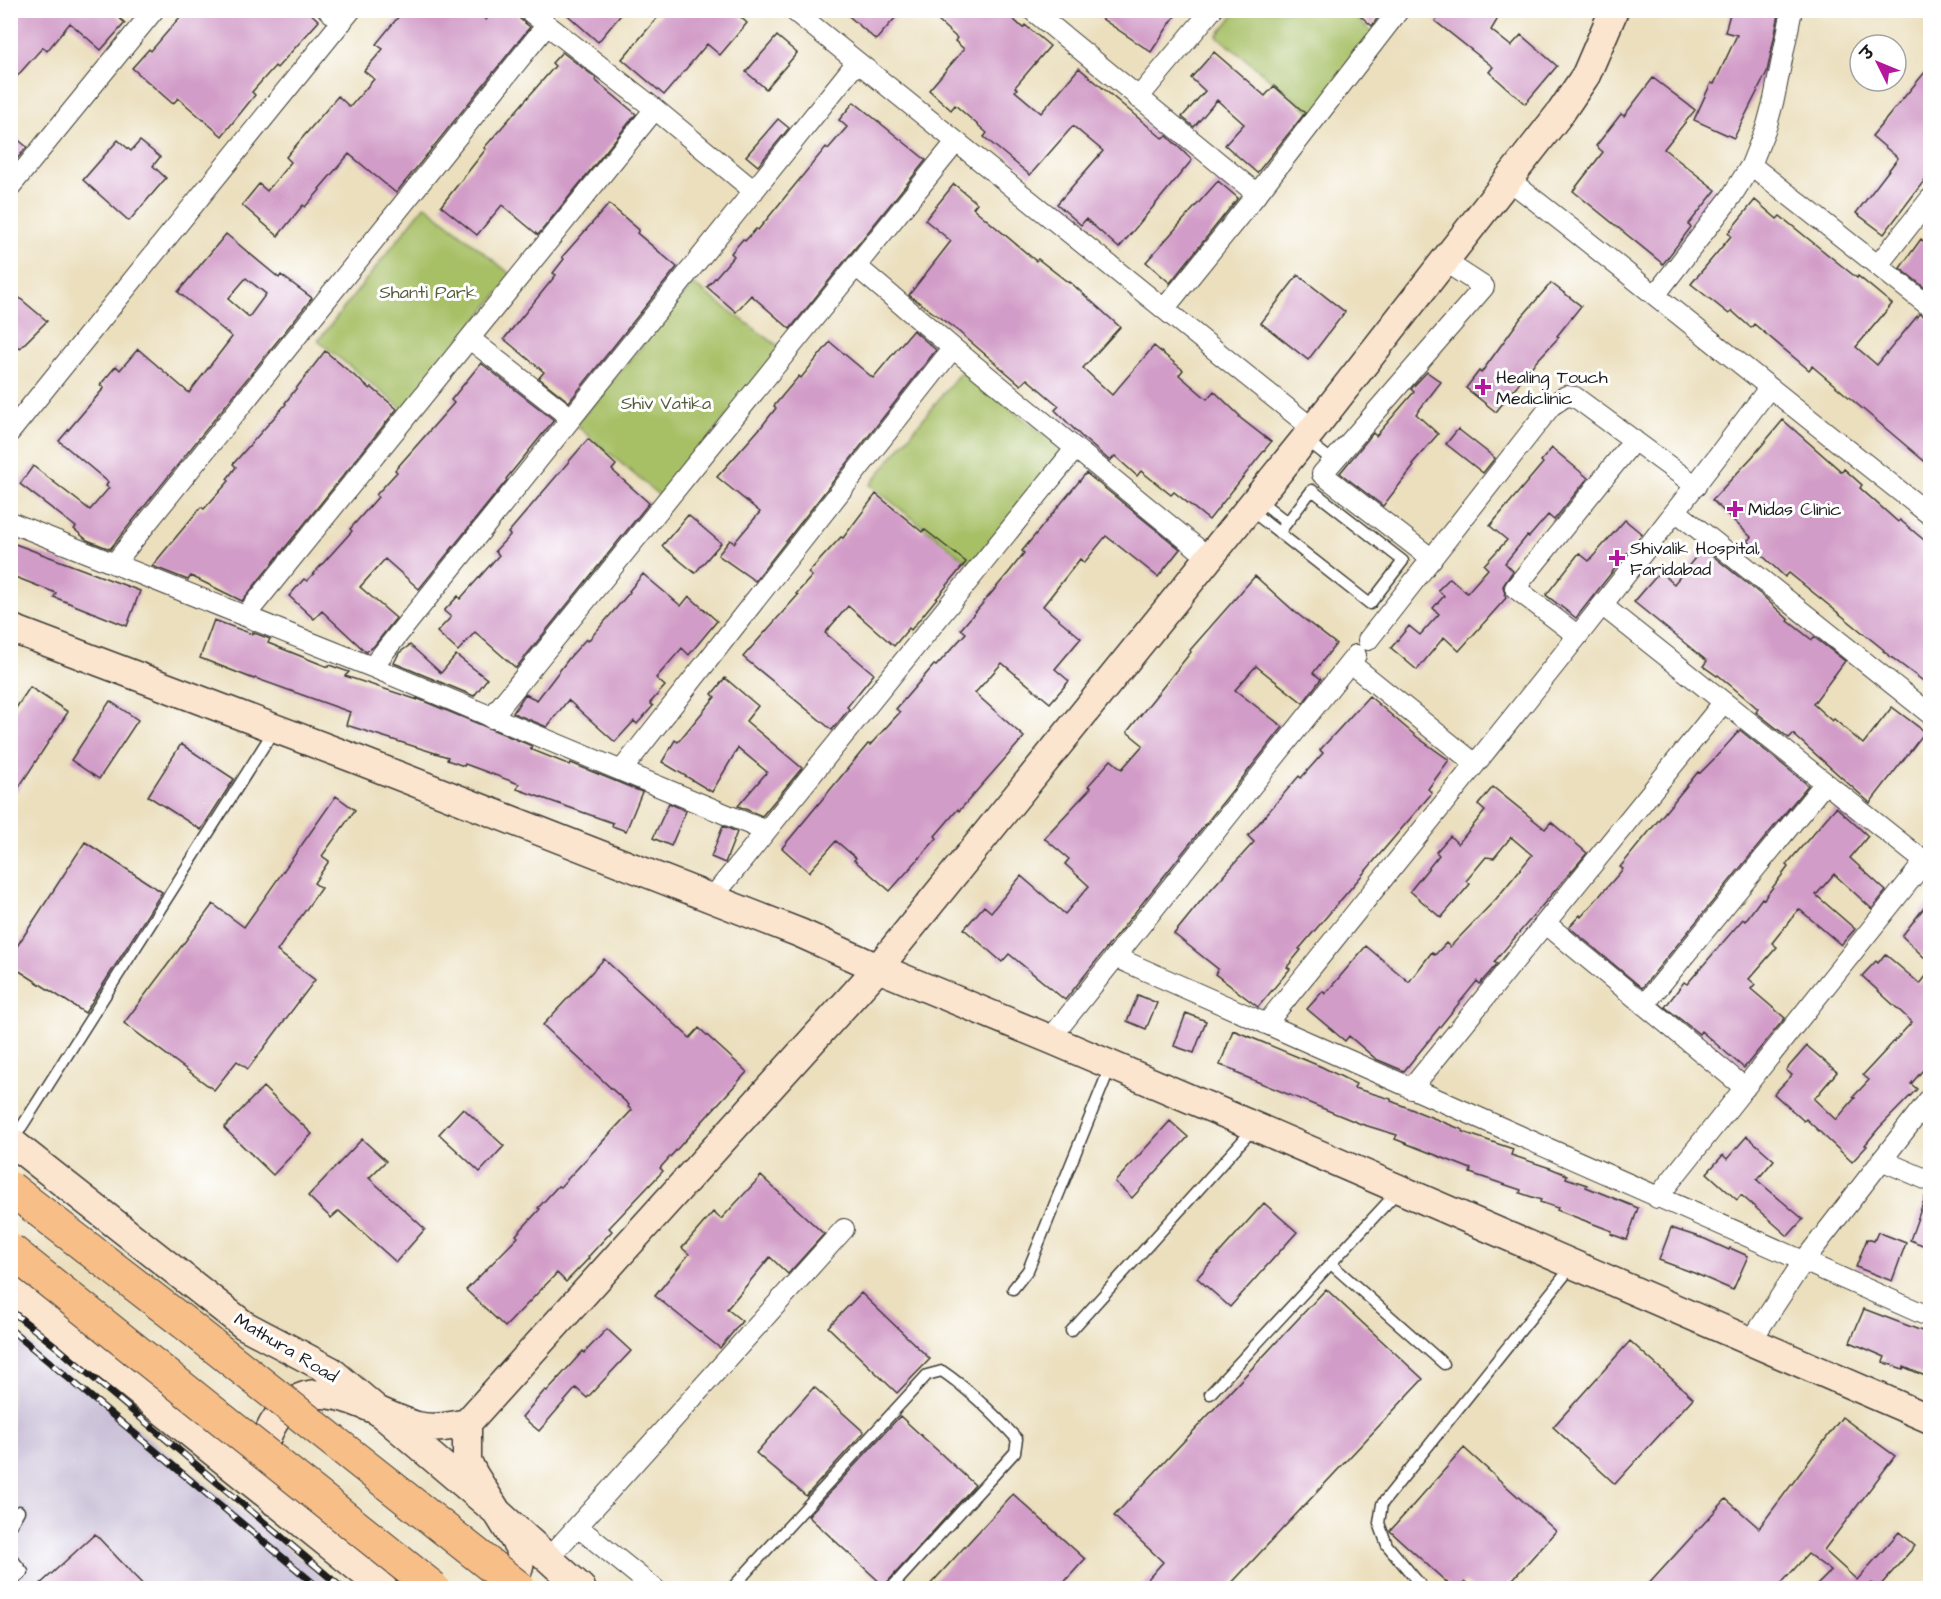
<svg xmlns="http://www.w3.org/2000/svg" width="1941" height="1599" font-family="'Architects Daughter','Playpen Sans Deva',sans-serif">
	<style>
		.industrial { fill: #c9bfd7 }
		.green { fill: #a7c066; stroke: #626e41; stroke-width: 1.5 }
		.building { fill: #d29cc8; fill-rule: evenodd }
		.lines { fill: none; stroke-linecap: round; stroke-linejoin: round }
		.lane-casing { stroke: #3b3934; stroke-width: 13 }
		.street-casing { stroke: #3b3934; stroke-width: 22 }
		.secondary-casing { stroke: #3b3934; stroke-width: 31 }
		.lane { stroke: #fff; stroke-width: 10 }
		.street { stroke: #fff; stroke-width: 20 }
		.secondary { stroke: #fce5cf; stroke-width: 28 }
		.rail-casing { stroke: #1c1c1c; stroke-width: 7 }
		.rail { stroke: #fff; stroke-width: 4.5; stroke-dasharray: 14; stroke-linecap: butt }
		.highway-bridge-casing { stroke: #3b3934; stroke-width: 35; stroke-linecap: butt }
		.highway-bridge { stroke: #f7be88; stroke-width: 33 }
		.poi-dot { fill: #b5179e; stroke: #fff; stroke-width: 2 }
		.labels { text-anchor: middle; dominant-baseline: central; stroke-width: 6; stroke-linejoin: round; paint-order: stroke }
		.park-label { font-size: 18px; fill: #545e3a; stroke: #fff }
		.poi-label { font-size: 18px; fill: #1c1c1c; stroke: #fff; text-anchor: start }
		.street-label { font-size: 18px; fill: #1c1c1c; stroke: #fff }
	</style>
	<rect width="100%" height="100%" fill="#fff"/>
	<filter id="ink" filterUnits="userSpaceOnUse"><feTurbulence type="fractalNoise" baseFrequency=".0167" numOctaves="2"/><feDisplacementMap in="SourceGraphic" scale="12" xChannelSelector="R" yChannelSelector="G"/><feConvolveMatrix kernelMatrix="1 2 1 2 8 2 1 2 1" color-interpolation-filters="sRGB"/></filter>
	<filter id="wash" filterUnits="userSpaceOnUse"><feTurbulence type="fractalNoise" baseFrequency=".008" numOctaves="4" result="noise"/><feDisplacementMap in="SourceGraphic" scale="24" xChannelSelector="R" yChannelSelector="G"/><feGaussianBlur stdDeviation="1.35" result="paint"/><feColorMatrix in="noise" values="0 0 0 0 0 0 0 0 0 0 0 0 0 0 0 0 0 1.4 0 .05"/><feComposite in="paint" operator="in"/></filter>
	<g filter="url(#wash)">
		<rect width="100%" height="100%" fill="#ebdfbe"/>
		<path class="industrial" d="M11,1328L337,1588H11Z"/>
		<path class="green" d="M1238,10L1346,11L1375,34L1313,114L1217,36Z
			M425,205L513,276L403,409L318,341Z
			M693,284L781,348L662,498L576,425Z
			M962,370L1064,451L973,566L870,485Z"/>
		<g id="blocks">
			<path class="building" d="M18,10H110L125,23L101,50L70,23L47,51L43,47L10,84V20Z
				M186,10H307L319,21L277,68L275,66L252,92L255,95L222,136L178,98L173,104L132,68L149,49L151,51Z
				M404,10H475L486,20L494,10H516L520,19L530,27L396,193L349,154L319,189L320,190L305,207L303,205L278,236L242,205L259,184L267,191L291,162L286,157L338,96L350,107L374,79L364,71L383,49L376,44Z
				M562,10H625L598,42Z
				M664,10H733L747,23L720,55L707,44L664,95L622,59Z
				M842,10H902L876,40Z
				M926,10H1003L1023,28L1025,25L1050,46L1015,87L1018,89L1015,91L1041,113L1079,68L1162,138L1167,136L1192,160L1119,248L1086,219L1081,225L1057,204L1103,151L1073,126L1030,175L984,137L987,133L955,105L951,110L929,90L964,49L955,41L957,38Z
				M1089,10H1179L1151,52Z
				M1354,10H1383L1372,26Z
				M1443,10H1503L1491,30L1511,46L1521,35L1557,66L1525,104L1489,72L1493,67L1435,21Z
				M1731,10H1780L1767,72L1734,138L1694,120L1711,83L1714,84L1737,35L1725,32Z
				M777,36L797,53L766,89L746,72Z
				M562,52L596,78L595,80L636,114L538,235L502,205L477,235L441,206L486,149L484,148L555,66L552,63Z
				M1214,52L1265,96L1274,86L1305,113L1257,173L1225,145L1244,124L1217,100L1194,127L1182,117L1205,91L1191,78Z
				M1930,66V173L1884,234L1856,213L1898,158L1872,136Z
				M1653,78L1695,110L1664,149L1716,190L1688,225L1691,227L1663,264L1573,191L1603,152L1596,146L1621,114L1624,116Z
				M854,102L926,160L790,329L751,295L736,312L707,287L734,256L731,253L743,239L745,241L756,229L758,230L826,147L828,149L847,127L839,120Z
				M778,119L789,128L758,166L746,156Z
				M10,133L27,147L10,167Z
				M118,140L131,151L140,141L160,157L153,166L166,178L129,221L83,180Z
				M1218,181L1238,198L1170,283L1146,262Z
				M954,184L977,203L973,208L1036,261L1038,259L1069,283L1070,282L1120,327L1083,368L1112,395L1154,346L1183,370L1179,375L1207,399L1214,391L1240,416L1239,417L1271,442L1209,520L1174,492L1171,495L1141,471L1137,476L1115,456L1110,461L1082,437L1055,410L1059,406L1027,379L1021,385L958,331L909,295L951,241L925,220Z
				M1755,200L1777,219L1780,216L1837,262L1857,278L1858,276L1892,304L1856,347L1877,365L1919,314L1930,319V466L1812,366L1809,370L1754,324L1751,328L1732,311L1729,314L1691,284L1731,236L1728,233Z
				M609,204L639,230L637,233L677,267L569,402L539,378L544,372L504,339L556,275L553,273L564,259L562,257Z
				M226,234L279,278L281,275L312,298L110,549L87,540L74,529L76,527L20,484L33,466L90,510L109,488L106,486L108,482L59,441L104,388L100,385L116,366L120,370L138,349L189,393L232,337L178,292ZM246,278L266,294L249,317L228,299Z
				M1921,239L1930,246V292L1900,268Z
				M1298,275L1345,312L1308,360L1261,323Z
				M1551,283L1581,306L1557,336L1559,337L1533,365L1496,412L1466,388L1479,371L1481,373L1520,319Z
				M10,290L47,321L20,348L10,343Z
				M913,330L936,350L755,581L718,555L730,540L734,543L760,512L717,477L762,426L776,408L774,406L783,395L799,376L801,378L830,342L873,378Z
				M325,351L370,389L371,387L397,409L242,601L191,576L188,580L152,566L201,507L204,509L229,481L227,479L236,467L233,464L286,404L285,403Z
				M481,363L554,420L506,479L507,480L419,589L385,559L360,587L396,618L374,646L366,652L322,611L314,619L289,596L304,579L307,581L352,531L350,529L378,497L376,495L397,472L395,470L454,403L451,400Z
				M1427,372L1441,382L1416,414L1438,434L1412,464L1414,466L1383,506L1340,473L1373,433L1376,436L1414,392L1411,389Z
				M1783,420L1842,472L1844,469L1862,485L1860,488L1898,522L1900,520L1930,545V686L1883,651L1884,650L1789,573L1785,577L1747,541L1751,537L1712,500L1753,456Z
				M1458,429L1495,458L1483,473L1446,444Z
				M588,439L616,465L612,470L649,503L516,668L475,632L458,651L437,632L451,617L444,611L458,596L460,599L499,555L495,551L510,535L508,533Z
				M1552,448L1588,478L1554,520L1548,515L1529,537L1527,536L1505,563L1513,571L1503,586L1506,598L1459,651L1444,637L1417,670L1391,648L1409,626L1420,635L1439,614L1433,608L1444,596L1438,590L1450,578L1467,593L1488,569L1484,565L1507,540L1490,526L1543,463L1541,461Z
				M1086,473L1180,549L1158,577L1106,536L1084,563L1080,559L1043,606L1081,638L1055,669L1069,681L1050,703L1002,663L975,693L1024,737L959,811L958,809L935,836L937,838L890,891L854,860L856,858L836,841L809,872L782,848L868,744L870,745L900,712L896,709L934,665L936,666L966,633L961,629L1010,571L1024,553L1022,551Z
				M876,494L922,532L924,529L966,562L911,630L909,628L894,646L848,606L825,633L874,674L847,707L849,709L832,730L743,657L798,595L796,594L812,576L808,573L841,537L843,538Z
				M688,515L721,543L695,573L662,546Z
				M1625,520L1642,534L1576,618L1546,595L1579,553L1589,561Z
				M10,542L140,591L127,626L54,597L56,593L10,575Z
				M1703,548L1764,597L1789,620L1788,621L1812,640L1814,637L1845,661L1813,704L1832,721L1834,719L1863,744L1892,707L1925,732L1870,803L1793,734L1789,738L1756,712L1758,709L1749,701L1718,675L1717,676L1703,666L1707,661L1634,602L1660,572L1674,584Z
				M643,574L681,606L689,596L717,621L689,655L682,648L656,678L665,686L650,703L653,706L637,724L634,721L615,742L568,700L547,727L513,713L525,694L537,700L570,657L586,639L588,641L630,592L629,591Z
				M1255,576L1295,612L1336,644L1313,673L1321,679L1303,703L1256,666L1235,690L1283,727L1065,1000L1009,954L1002,962L964,929L984,906L991,912L1021,876L1065,914L1089,886L1065,864L1069,859L1044,838L1091,788L1088,786L1111,760L1122,769L1143,745L1127,732L1191,652L1190,650Z
				M214,620L252,634V632L270,639L268,643L328,667L329,665L349,672L345,676L418,700L416,698L532,746L530,749L570,765L571,763L642,792L626,831L612,826L613,823L517,789L519,784L465,764L464,766L447,760L448,757L346,725L350,712L255,678L254,679L200,658Z
				M410,645L441,673L456,655L487,679L474,696L394,663L399,653Z
				M725,678L758,706L746,721L802,768L762,816L738,806L767,772L738,748L712,792L662,762L675,740L678,742L715,697L712,694Z
				M30,687L68,712L10,801V717Z
				M1369,696L1417,737L1449,760L1428,789L1432,793L1299,949L1301,950L1287,967L1290,969L1258,1007L1215,974L1218,969L1174,934L1204,897L1254,842L1248,836L1299,776L1301,778L1323,753L1320,750Z
				M110,701L138,720L99,779L71,760Z
				M1740,730L1808,785L1642,988L1569,927L1580,915L1581,917L1623,869L1620,867L1698,772L1700,773L1715,758Z
				M181,744L234,779L201,830L148,796Z
				M1493,787L1545,829L1551,822L1587,853L1494,962L1497,964L1484,979L1480,984L1477,981L1404,1071L1376,1059L1349,1036L1345,1041L1307,1009L1323,991L1325,994L1366,946L1409,982L1432,952L1435,955L1446,943L1450,947L1496,899L1532,855L1511,837L1494,858L1486,857L1466,881L1470,884L1441,918L1410,891L1439,855L1436,852L1450,836L1458,844L1485,811L1478,805Z
				M336,796L355,810L322,856L329,861L314,883L321,888L277,951L315,980L248,1069L237,1061L214,1090L124,1023L213,904L244,927Z
				M669,803L686,811L671,846L653,838Z
				M1836,807L1868,836L1850,858L1886,891L1872,909L1834,874L1816,895L1855,929L1841,945L1799,909L1791,919L1772,943L1777,947L1749,979L1755,984L1751,989L1785,1018L1744,1068L1701,1031L1699,1034L1665,1007L1684,982L1687,984L1743,919L1745,921L1762,898L1764,899L1788,867L1786,865Z
				M723,826L737,832L725,863L711,857Z
				M85,842L162,892L85,1013L10,965V957Z
				M1930,900V963L1902,936Z
				M1885,954L1920,984L1930,971V1062L1911,1084L1917,1089L1879,1128L1865,1145L1867,1146L1852,1162L1806,1119L1804,1121L1774,1094L1792,1075L1786,1070L1807,1046L1837,1072L1814,1099L1836,1120L1855,1098L1853,1097L1869,1080L1863,1075L1912,1022L1862,976L1876,961L1878,963Z
				M604,959L690,1038L699,1028L747,1072L660,1168L663,1171L609,1228L612,1231L588,1257L589,1258L566,1282L557,1273L505,1327L466,1290L518,1237L516,1235L540,1209L538,1208L558,1186L560,1187L632,1110L628,1107L629,1105L543,1025Z
				M1138,995L1157,1003L1146,1029L1127,1021Z
				M1186,1013L1206,1021L1194,1053L1174,1046Z
				M1233,1030L1322,1067L1356,1084L1354,1088L1391,1099V1101L1463,1130V1132L1513,1149L1511,1155L1550,1168L1567,1175L1566,1178L1587,1185L1586,1187L1638,1208L1627,1240L1611,1234L1612,1231L1557,1210L1558,1208L1540,1202L1541,1200L1520,1193L1521,1190L1470,1173L1471,1169L1395,1139L1397,1135L1361,1124L1236,1073L1237,1071L1220,1065Z
				M263,1087L312,1134L273,1175L224,1128Z
				M463,1108L504,1146L480,1172L439,1134Z
				M1170,1121L1188,1137L1132,1198L1115,1182Z
				M1747,1136L1774,1160L1757,1180L1803,1219L1788,1236L1741,1195L1737,1200L1707,1173L1723,1155L1727,1159Z
				M362,1139L386,1161L369,1178L425,1229L396,1262L339,1211L331,1218L308,1196Z
				M761,1176L824,1234L788,1274L770,1257L727,1309L742,1321L720,1348L655,1296L689,1254L682,1248L713,1212L721,1219Z
				M1927,1192L1930,1193V1248L1910,1240Z
				M1264,1203L1297,1232L1230,1307L1197,1278Z
				M1671,1228L1705,1239L1729,1250L1730,1248L1748,1256L1733,1290L1694,1273L1659,1260Z
				M1878,1232L1906,1243L1892,1281L1856,1267L1867,1239L1874,1241Z
				M1326,1289L1423,1379L1227,1588H1140L1163,1562L1114,1516Z
				M861,1293L930,1359L897,1393L828,1327Z
				M1864,1309L1930,1334V1378L1904,1367L1903,1369L1883,1362L1885,1357L1850,1342Z
				M607,1329L631,1351L587,1398L576,1388L539,1431L522,1417L545,1390L547,1391L583,1351L584,1353Z
				M1630,1341L1693,1398L1615,1484L1553,1427Z
				M814,1387L864,1432L806,1496L756,1453Z
				M900,1416L975,1485L884,1586L808,1516Z
				M1842,1417L1895,1456L1824,1550L1857,1580L1899,1532L1915,1546L1878,1588L1871,1583L1866,1588H1814L1831,1571L1808,1554L1777,1588H1645L1726,1499L1759,1528Z
				M1464,1448L1556,1531L1505,1588H1473L1465,1582L1459,1588H1453L1390,1531Z
				M1013,1494L1085,1559L1059,1588H927Z
				M95,1534L146,1588H36Z"/>
		</g>
	</g>
	<g filter="url(#ink)">
		<use href="#blocks" fill-opacity="0" stroke="#3b3934" stroke-width="1.5"/>
		<g class="lines">
			<g class="lane-casing">
				<path id="lane" d="M1305,439L1333,461
					M1259,500L1287,522
					M1249,509L1370,604L1403,561L1312,490L1279,533
					M12,1142L274,730
					M1331,1264L1444,1364
					M1013,1289L1028,1270L1111,1065
					M1071,1331L1255,1127
					M1210,1394L1399,1190
					M10,1527L19,1511
					M10,1556L23,1572L10,1583
					M732,1588L927,1375L942,1371C970,1390 994,1414 1017,1439L1015,1452L891,1588
					M1423,1588L1387,1545L1379,1523L1382,1504L1573,1265"/>
			</g>
			<g class="street-casing">
				<path id="street" d="M328,10L342,22
					M528,10L655,109L754,191
					M793,10L1313,429
					M1032,10L1257,194
					M1138,98L1212,10
					M1751,165L1930,307
					M1508,179C1650,290 1789,404 1930,515
					M10,187L154,10
					M1878,265L1930,199
					M856,266L953,348L1208,557
					M1656,294L1731,197L1751,165L1767,125L1774,99L1792,10
					M1164,309L1257,194L1399,10
					M470,339L571,418
					M10,432L351,10
					M1677,512L1930,714
					M10,522L372,667L766,831
					M1432,559L1322,474L1484,287L1444,261
					M114,564L546,26
					M1603,606L1925,862
					M245,616L655,109
					M1578,636L1515,588L1634,440
					M1368,640L1551,406L1566,396L1575,397L1696,486
					M1350,663L1474,763
					M372,667L857,62
					M491,718L956,142
					M621,771L953,348
					M712,898L1075,449
					M1545,923L1745,1088
					M1115,957L1930,1317
					M1644,1005L1825,783
					M1266,1024C1435,813 1607,605 1769,388
					M1050,1039L1356,655
					M1411,1089L1723,703
					M1881,1160L1930,1181
					M1657,1198L1930,855
					M1751,1341L1803,1262L1930,1098
					M578,1527L654,1588
					M548,1559L844,1229"/>
			</g>
			<g class="secondary-casing">
				<path id="secondary" d="M10,628L353,758L800,933L878,968L1050,1039L1256,1127L1930,1419
					M10,1141L244,1325L331,1371L497,1512L581,1588
					M10,1288L383,1588
					M467,1423V1461L474,1475L519,1547C522,1565 518,1574 507,1588
					M275,1502C263,1473 256,1453 273,1424C309,1362 370,1413 417,1426C434,1430 450,1426 467,1423L878,968L1313,429L1561,112L1586,75L1614,10"/>
			</g>
			<use href="#lane" class="lane"/>
			<use href="#street" class="street"/>
			<use href="#secondary" class="secondary"/>
			<g class="rail-casing">
				<path id="rail" d="M10,1310L58,1348L342,1588
					M10,1329L319,1588"/>
			</g>
			<use href="#rail" class="rail"/>
			<g class="highway-bridge-casing">
				<path id="highway-bridge" d="M10,1188L187,1325L519,1588
					M10,1250L433,1588"/>
			</g>
			<use href="#highway-bridge" class="highway-bridge"/>
		</g>
	</g>
	<g class="poi-dot">
		<path d="M1480 378h6v6h6v6h-6v6h-6v-6h-6v-6h6z"/>
		<path d="M1732 500h6v6h6v6h-6v6h-6v-6h-6v-6h6z"/>
		<path d="M1614 549h6v6h6v6h-6v6h-6v-6h-6v-6h6z"/>
	</g>
	<g class="labels">
		<g class="park-label">
			<text x="428" y="292">Shanti Park</text>
			<text x="666" y="403">Shiv Vatika</text>
		</g>
		<g class="poi-label">
			<text x="1496" y="377">Healing Touch<tspan x="1496" dy="21">Mediclinic</tspan></text>
			<text x="1748" y="509">Midas Clinic</text>
			<text x="1630" y="548">Shivalik Hospital,<tspan x="1630" dy="21">Faridabad</tspan></text>
		</g>
		<g class="street-label">
			<text transform="translate(286 1348) rotate(31)">Mathura Road</text>
		</g>
	</g>
	<rect width="1941" height="1599" fill="none" stroke="#fff" stroke-width="36"/>
	<g transform="translate(1878 63) rotate(313)"><circle r="28" fill="#ffffff" stroke="#a4a4a4" stroke-width="1.5"/>
	<path d="M0-4.5L10 22L0 15L-10 22Z" fill="#b5179e"/>
	<text y="-9" font-size="16" font-weight="bold" text-anchor="middle" fill="#1c1c1c">उ</text>
	</g>
</svg>
